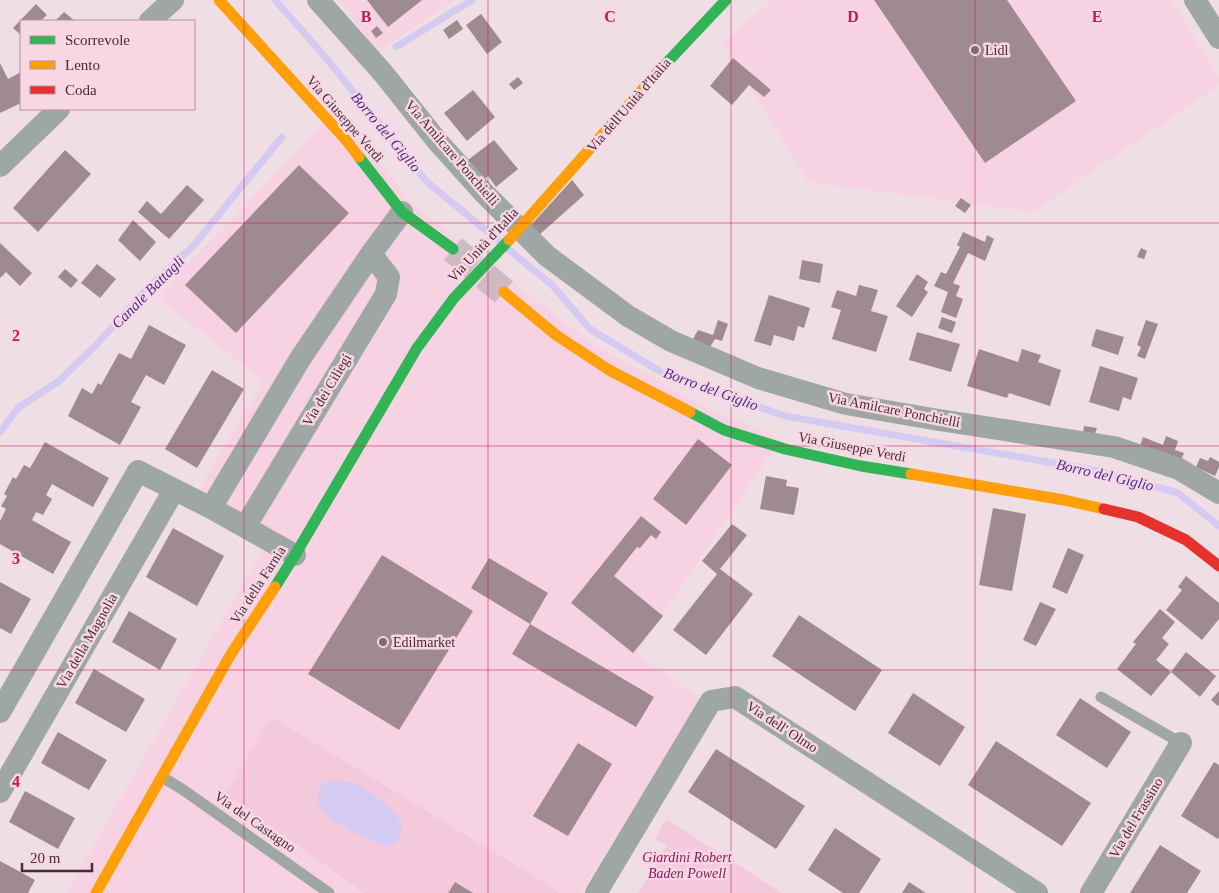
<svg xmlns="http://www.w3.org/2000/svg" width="1219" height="893" font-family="Georgia,serif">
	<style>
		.built { fill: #f7d2e2 }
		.green { fill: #f5c9dc }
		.water { fill: #d5caf2 }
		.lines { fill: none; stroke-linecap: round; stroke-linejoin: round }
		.stream { stroke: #d5caf2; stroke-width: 7 }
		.building { fill: #9f8a90 }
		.secondary-tunnel { stroke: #cebac2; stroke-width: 28; stroke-dasharray: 28 14; stroke-linecap: butt }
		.lane { stroke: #9ea7a4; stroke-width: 11 }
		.street { stroke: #9ea7a4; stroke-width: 22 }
		.fast { stroke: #30b455; stroke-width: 11 }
		.slow { stroke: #ff9f0a; stroke-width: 11 }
		.jam { stroke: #e5322d; stroke-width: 11 }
		.grid { fill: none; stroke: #c2185b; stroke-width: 1; stroke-opacity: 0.55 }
		.poi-dot { fill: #836975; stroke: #f7d7e4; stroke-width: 2 }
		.labels { text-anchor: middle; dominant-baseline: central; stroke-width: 5; stroke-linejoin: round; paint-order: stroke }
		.poi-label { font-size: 14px; fill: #482a38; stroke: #f7d7e4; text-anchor: start }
		.street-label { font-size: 14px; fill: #482a38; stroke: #f7d7e4 }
		.park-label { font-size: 14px; font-style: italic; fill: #871b59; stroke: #f7d7e4 }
		.water-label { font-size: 15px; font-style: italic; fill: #482c8e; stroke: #f7d7e4 }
		.grid-label { font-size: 16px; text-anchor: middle; font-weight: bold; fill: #c2185b; stroke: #f7d7e4; stroke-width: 5; stroke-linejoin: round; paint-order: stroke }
	</style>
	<rect width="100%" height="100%" fill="#f0dee5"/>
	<path class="built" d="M338,0H454L378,52Z
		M772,0H1172L1219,78V85L1033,212L808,182L723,43Z
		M337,110L413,204L509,280L595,345L704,406L781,439L637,653L700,699L581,893H562L271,718L226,794L364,893H66L273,531L198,490L263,381L157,297Z"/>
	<path class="green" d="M271,717L562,893H364L226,794Z
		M666,819L782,893H638L667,845L655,839Z"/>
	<path class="water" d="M327,781C335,781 343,781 351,783C367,787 414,818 399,839C397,842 392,844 390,846C369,842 289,807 327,781Z"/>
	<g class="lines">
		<path class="stream" d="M275,0L321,52L427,182L499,241
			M396,47L472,0
			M507,248L552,285L590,329L666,375L785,416L1094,470L1178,493L1219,526
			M0,432L18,408L59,381L96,345L144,292L194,245L282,137"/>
	</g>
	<path class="building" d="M367,0H422L388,27Z
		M874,0H1007L1076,101L985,163Z
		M36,4L47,15L40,21H21V35L13,28Z
		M64,12L75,21H55Z
		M481,14L502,42L487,54L466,25Z
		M457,20L463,29L449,39L443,30Z
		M377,26L383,33L376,38L371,31Z
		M733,58L771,90L764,97L749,85L732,105L710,86Z
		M0,63L8,79L21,72V103L0,113Z
		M518,77L523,83L514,90L509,84Z
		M473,90L495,117L467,141L444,113Z
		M494,140L518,169L496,187L488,176L484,180L468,160Z
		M65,150L91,174L38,232L13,208Z
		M299,165L349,213L236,333L185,285Z
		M572,180L584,195L539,235L531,225Z
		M187,185L204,200L169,239L138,212L147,201L161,214Z
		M961,198L971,205L965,213L955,206Z
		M133,220L156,242L140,261L118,240Z
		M963,232L985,242L987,235L994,239L985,261L968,253L953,283L960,286L956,296L963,299L956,318L941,312L948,292L934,286L941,272L946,274L960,247L957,245Z
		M0,243L32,273L20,286L6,272L0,278Z
		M1141,248L1147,251L1144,259L1137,257Z
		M802,260L823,264L820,283L799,279Z
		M97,264L116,279L100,298L81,283Z
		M65,269L78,280L71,288L58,277Z
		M917,274L928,282L924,289L928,292L912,317L896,306Z
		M859,285L878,290L871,311L888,316L876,352L832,339L841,310L831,307L837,290L856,296Z
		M769,295L810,308L804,328L798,326L794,341L774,335L771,346L754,341Z
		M942,317L956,322L952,333L938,328Z
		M718,320L728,324L722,341L715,339L710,347L693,339L698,330L713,335Z
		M1146,320L1158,324L1145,359L1137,356L1141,347L1137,345Z
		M149,325L186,345L164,385L146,375L131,402L141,407L120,445L68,416L82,388L92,394L98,383L101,385L119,353L131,359Z
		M1096,329L1124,337L1118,355L1091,346Z
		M917,332L960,344L951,372L909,360Z
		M979,349L1018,362L1022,349L1041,355L1038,362L1061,370L1050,406L1009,393L1007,398L967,386Z
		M1100,366L1138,378L1131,400L1123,397L1119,411L1089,402Z
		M212,370L244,389L197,468L165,449Z
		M1084,426L1097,428L1094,436L1083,434Z
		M1166,436L1178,441L1175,450L1184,453L1181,461L1140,446L1143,437L1163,445Z
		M698,439L732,465L686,525L653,499Z
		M45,442L109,478L93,507L52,484L46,495L52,499L43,515L36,512L32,520L71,542L53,574L0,544V521L6,509L1,506L7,496L4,494L13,477L16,479L24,465L30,468Z
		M1210,457L1219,462V467L1215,476L1196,467L1200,458L1208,461Z
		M766,476L787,480L786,486L799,488L794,515L760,509Z
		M993,508L1026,514L1012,591L979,585Z
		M641,516L661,532L656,539L651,535L640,548L637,547L614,576L663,616L633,653L571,603Z
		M732,524L747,535L720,569L753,594L706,655L673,630L717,574L702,561Z
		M173,528L224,556L197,606L146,577Z
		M1068,548L1084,555L1067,594L1052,587Z
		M382,555L473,611L399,730L308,674Z
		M489,558L548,593L530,624L471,588Z
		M1186,576L1219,603V619L1202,640L1166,610L1182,590L1178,587Z
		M0,582L31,599L11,634L0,628Z
		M1040,602L1056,609L1036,646L1023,640Z
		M1160,609L1175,622L1162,638L1169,644L1156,660L1171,672L1151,696L1117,669L1136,644L1133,642Z
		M129,611L177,639L160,670L112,642Z
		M799,615L882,670L855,711L772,656Z
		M530,624L654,697L636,727L512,654Z
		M1186,652L1216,676L1200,697L1171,672Z
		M94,669L145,699L126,732L75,703Z
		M1219,691V705L1218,706L1211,700Z
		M913,693L965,727L940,766L888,733Z
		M1080,698L1131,732L1107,768L1056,735Z
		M58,732L107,760L89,790L41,763Z
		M996,741L1091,803L1062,846L968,785Z
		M578,743L612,764L568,836L533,816Z
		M716,749L805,806L776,849L688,792Z
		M1214,762L1219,765V837L1218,839L1181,816Z
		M25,791L75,818L58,849L9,822Z
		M835,828L881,859L859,893H843L808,870Z
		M1160,845L1201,871L1187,893H1130Z
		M0,861L35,880L28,893H0Z
		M455,882L473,893H448Z
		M909,882L926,893H902Z"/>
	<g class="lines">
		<path class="secondary-tunnel" d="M453,249L504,292"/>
		<path class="lane" d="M1101,697L1181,743
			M162,777L182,789L329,893"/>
		<path class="street" d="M318,0L383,73L438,142L484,193L547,256L628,316L671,341L758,378L846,404L933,419L1114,447L1179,469L1219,493
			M1195,0L1219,38
			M150,21L173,0
			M0,166L59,109
			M211,508L300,359L371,254L402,212
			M245,527L386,294L389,277L371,254
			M0,712L138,471L211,508L295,555
			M0,792L174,490
			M596,893L711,701L735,697L1037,893
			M1091,893L1181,743"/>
		<path class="fast" d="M658,72L726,0
			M359,157L402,212L453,249
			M690,412L724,430L785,449L861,466L911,474
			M275,587L295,555L417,348L454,298L509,240"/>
		<path class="slow" d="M219,0L346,140L359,157
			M509,240L658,72
			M504,292L556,335L609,370L690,412
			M911,474L1064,500L1104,509
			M96,893L231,654L275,587"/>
		<path class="jam" d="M1104,509L1138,517L1186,540L1219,566"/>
	</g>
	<path class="grid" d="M244,0V893M488,0V893M731,0V893M975,0V893M0,223H1219M0,446H1219M0,670H1219"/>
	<g class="poi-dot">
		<circle cx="975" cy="50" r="5"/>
		<circle cx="383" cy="642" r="5"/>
	</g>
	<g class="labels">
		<g class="poi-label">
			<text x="985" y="50">Lidl</text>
			<text x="393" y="642">Edilmarket</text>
		</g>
		<g class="street-label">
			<text transform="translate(629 105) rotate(-49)">Via dell'Unità d'Italia</text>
			<text transform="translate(345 119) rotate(49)">Via Giuseppe Verdi</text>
			<text transform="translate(452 153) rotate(49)">Via Amilcare Ponchielli</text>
			<text transform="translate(483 245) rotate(-47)">Via Unità d'Italia</text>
			<text transform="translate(327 390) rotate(-59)">Via dei Ciliegi</text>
			<text transform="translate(894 410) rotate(11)">Via Amilcare Ponchielli</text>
			<text transform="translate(852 447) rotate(11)">Via Giuseppe Verdi</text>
			<text transform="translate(258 585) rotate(-57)">Via della Farnia</text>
			<text transform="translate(87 641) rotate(-60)">Via della Magnolia</text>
			<text transform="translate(782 727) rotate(33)">Via dell' Olmo</text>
			<text transform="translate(1136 818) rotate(-59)">Via del Frassino</text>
			<text transform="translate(255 822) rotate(35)">Via del Castagno</text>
		</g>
		<g class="park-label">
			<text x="687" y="857">Giardini Robert<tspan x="687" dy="16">Baden Powell</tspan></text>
		</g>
		<g class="water-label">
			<text transform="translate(386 132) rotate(50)">Borro del Giglio</text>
			<text transform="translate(148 292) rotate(-45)">Canale Battagli</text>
			<text transform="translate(711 389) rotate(20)">Borro del Giglio</text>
			<text transform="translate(1105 475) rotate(13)">Borro del Giglio</text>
		</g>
	</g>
	<g class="grid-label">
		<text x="366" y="22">B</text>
		<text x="610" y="22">C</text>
		<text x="853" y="22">D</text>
		<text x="1097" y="22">E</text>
		<text x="16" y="341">2</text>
		<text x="16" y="564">3</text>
		<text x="16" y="787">4</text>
	</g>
	<rect x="20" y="20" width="175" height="90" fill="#f7d7e4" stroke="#b1929f"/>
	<rect x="30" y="36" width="25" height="8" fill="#30b455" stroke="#b1929f"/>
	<text x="65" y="45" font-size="15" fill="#482a38">Scorrevole</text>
	<rect x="30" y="61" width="25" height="8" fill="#ff9f0a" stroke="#b1929f"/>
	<text x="65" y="70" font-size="15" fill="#482a38">Lento</text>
	<rect x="30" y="86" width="25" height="8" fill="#e5322d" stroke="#b1929f"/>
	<text x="65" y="95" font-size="15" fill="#482a38">Coda</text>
	<path d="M22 863v8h70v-8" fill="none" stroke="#482a38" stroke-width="2.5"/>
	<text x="30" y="863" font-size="15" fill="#482a38" stroke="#f7d7e4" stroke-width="4" paint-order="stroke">20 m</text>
</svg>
